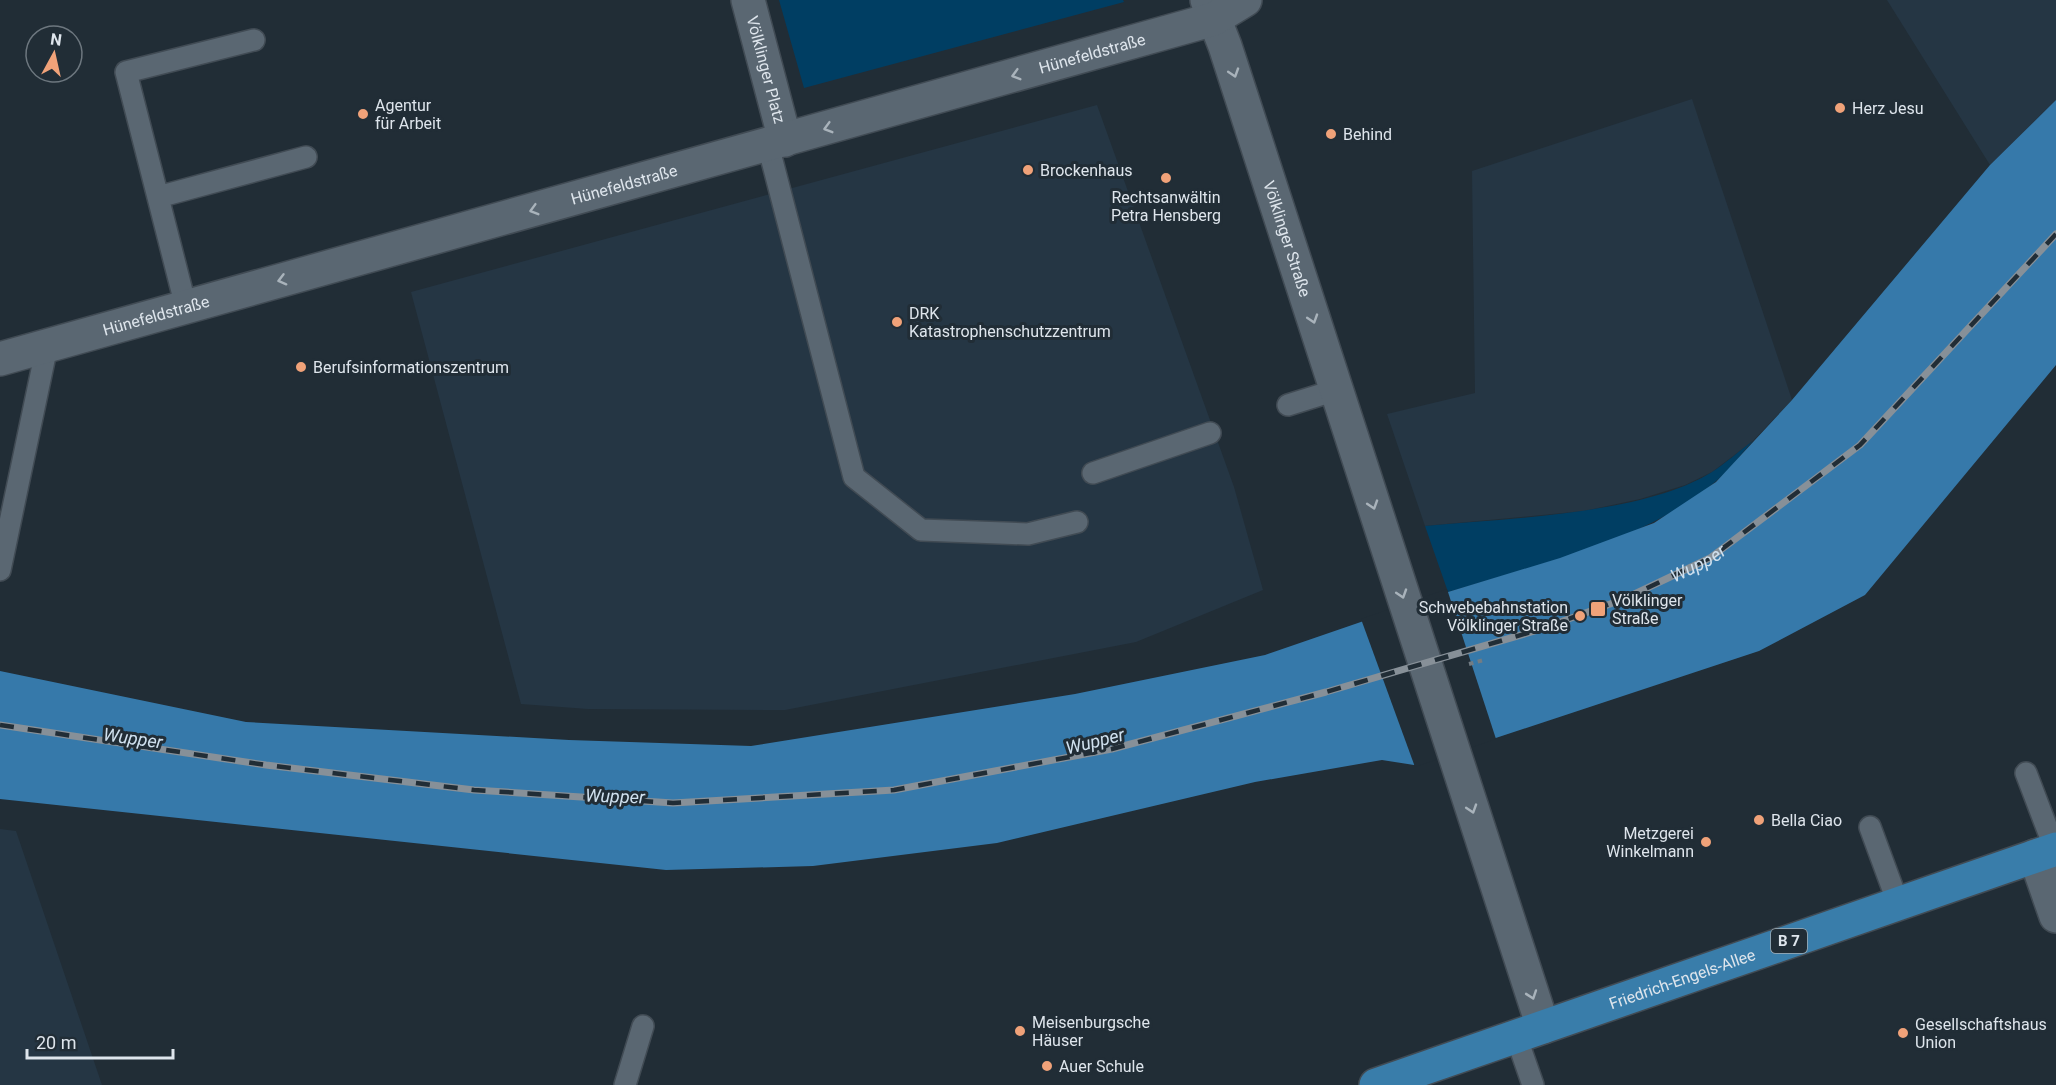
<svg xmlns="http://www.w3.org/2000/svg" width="2056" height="1085" font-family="Roboto,sans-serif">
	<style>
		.built { fill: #253644 }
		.green { fill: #003e63 }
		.water { fill: #3679aa }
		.pier { fill: #212d36 }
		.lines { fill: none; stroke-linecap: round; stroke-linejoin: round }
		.service-casing { stroke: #414b54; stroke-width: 24 }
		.minor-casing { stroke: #414b54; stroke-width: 36 }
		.tertiary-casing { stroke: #414b54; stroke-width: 36 }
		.primary-casing { stroke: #414b54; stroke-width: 36 }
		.path { stroke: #727c84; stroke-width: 4; stroke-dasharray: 4.5 4.5; stroke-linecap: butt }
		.service { stroke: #5a6772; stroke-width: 21 }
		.minor { stroke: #5a6772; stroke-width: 33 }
		.tertiary { stroke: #5a6772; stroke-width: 33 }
		.primary { stroke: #397daa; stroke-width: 33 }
		.rail-casing { stroke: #879098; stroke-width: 7 }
		.rail { stroke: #212d36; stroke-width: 4.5; stroke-dasharray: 14; stroke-linecap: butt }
		.oneway { stroke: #a9b3bb }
		.poi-dot { fill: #f0a279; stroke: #212d36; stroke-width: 2 }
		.labels { text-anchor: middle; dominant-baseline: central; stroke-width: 6; stroke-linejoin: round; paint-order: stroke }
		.shield { fill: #212d36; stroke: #a5aeb5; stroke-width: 1.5 }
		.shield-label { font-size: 15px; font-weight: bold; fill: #dee5ec }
		.street-label { font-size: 16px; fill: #dee5ec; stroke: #212d36 }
		.poi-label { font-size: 16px; fill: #dee5ec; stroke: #212d36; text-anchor: start }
		.water-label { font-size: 18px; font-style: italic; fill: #d0e1ef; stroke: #212d36 }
	</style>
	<rect width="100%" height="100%" fill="#212d36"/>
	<path class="built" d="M1887,0H2056V100L1990,165Z
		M1692,99L1792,400L1753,441L1712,472L1685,485L1640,499L1584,511L1425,526L1387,414L1475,393L1472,171Z
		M1097,105L1234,487L1263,590L1136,642L785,710L588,709L521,704L411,292Z
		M0,829L16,831L102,1085H0Z"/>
	<path class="green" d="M779,0H1123L1124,2L804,88Z
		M1753,441C1741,454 1729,471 1715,482C1644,542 1536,565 1448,592L1425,526C1506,518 1643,515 1712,472C1726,463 1739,451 1753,441Z"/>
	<path class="water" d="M2056,100V365L1865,595L1759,651L1414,765L1382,760L1255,782L997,843L813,866L666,870L0,799V671L246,722L569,740L751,746L1075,694L1265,655L1448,592L1560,558L1654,523L1716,482L1792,400L1990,165Z"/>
	<path class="pier" d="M1447,589L1496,739L1415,767L1361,619Z"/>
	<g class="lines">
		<g class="service-casing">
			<path id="service" d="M768,145L854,477L921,530L1028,534L1077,522
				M158,197L306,157
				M186,307L126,72L254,40
				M1288,405L1336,390
				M1093,473L1210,433
				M0,570L47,346
				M2026,773L2055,849
				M1870,827L1898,903
				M1516,1036L1533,1085
				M625,1085L643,1026"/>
		</g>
		<g class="minor-casing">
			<g id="minor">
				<path id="s1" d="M748,0L785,140"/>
				<path id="s2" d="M1207,0L1225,46L1543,1027"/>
			</g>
		</g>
		<g class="tertiary-casing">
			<g id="tertiary">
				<path id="s3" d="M0,359L1214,19L1245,0"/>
				<path d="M2035,856L2056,916"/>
			</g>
		</g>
		<g class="primary-casing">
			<g id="primary">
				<path id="s4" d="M1376,1085L2056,849"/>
			</g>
		</g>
		<path class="path" d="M1469,664L1484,660"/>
		<use href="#service" class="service"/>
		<use href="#minor" class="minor"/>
		<use href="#tertiary" class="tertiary"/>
		<use href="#primary" class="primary"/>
		<g class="rail-casing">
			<g id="rail">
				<path id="s5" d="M0,725L266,765L474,790L673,803L894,790L1112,749L1326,692L1538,630L1624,599L1710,558L1860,445L2056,234"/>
			</g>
		</g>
		<use href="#rail" class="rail"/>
	</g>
	<defs><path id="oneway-chevron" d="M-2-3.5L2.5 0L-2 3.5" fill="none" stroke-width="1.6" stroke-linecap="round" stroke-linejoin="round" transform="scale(1.5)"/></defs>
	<g class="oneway">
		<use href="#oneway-chevron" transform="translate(1234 73) rotate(72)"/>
		<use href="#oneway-chevron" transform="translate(1016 75) rotate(164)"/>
		<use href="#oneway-chevron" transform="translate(828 128) rotate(164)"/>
		<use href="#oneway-chevron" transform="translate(534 210) rotate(164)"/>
		<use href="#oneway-chevron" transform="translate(282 280) rotate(165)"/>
		<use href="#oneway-chevron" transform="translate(1313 319) rotate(72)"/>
		<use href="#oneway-chevron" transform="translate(1373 505) rotate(72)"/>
		<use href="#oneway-chevron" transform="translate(1402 594) rotate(72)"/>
		<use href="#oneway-chevron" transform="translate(1472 809) rotate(72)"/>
		<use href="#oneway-chevron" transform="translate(1532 995) rotate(71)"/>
	</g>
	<g class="poi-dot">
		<circle cx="1840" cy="108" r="6"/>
		<circle cx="363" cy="114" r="6"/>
		<circle cx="1331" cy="134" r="6"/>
		<circle cx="1028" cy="170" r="6"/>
		<circle cx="1166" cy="178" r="6"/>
		<circle cx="897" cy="322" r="6"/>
		<circle cx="301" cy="367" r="6"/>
		<rect x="1590" y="601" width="16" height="16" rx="3"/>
		<circle cx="1580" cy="616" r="6"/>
		<circle cx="1759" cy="820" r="6"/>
		<circle cx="1706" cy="842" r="6"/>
		<circle cx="1020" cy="1031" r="6"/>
		<circle cx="1903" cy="1033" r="6"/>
		<circle cx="1047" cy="1066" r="6"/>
	</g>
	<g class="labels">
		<rect class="shield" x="1771" y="929" width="36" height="24" rx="4.5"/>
		<g class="shield-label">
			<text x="1789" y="941">B 7</text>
		</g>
		<g class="street-label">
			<text stroke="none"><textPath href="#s3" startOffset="1134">Hünefeldstraße</textPath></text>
			<text stroke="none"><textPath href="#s1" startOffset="72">Völklinger Platz</textPath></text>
			<text stroke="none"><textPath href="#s3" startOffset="648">Hünefeldstraße</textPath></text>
			<text stroke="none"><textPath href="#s2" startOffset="252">Völklinger Straße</textPath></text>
			<text stroke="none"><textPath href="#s3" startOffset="162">Hünefeldstraße</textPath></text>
			<text stroke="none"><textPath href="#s4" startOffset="324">Friedrich-Engels-Allee</textPath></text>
		</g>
		<g class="poi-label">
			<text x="375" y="105">Agentur<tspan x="375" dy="18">für Arbeit</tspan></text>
			<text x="1852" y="108">Herz Jesu</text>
			<text x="1343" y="134">Behind</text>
			<text x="1040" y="170">Brockenhaus</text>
			<text x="1166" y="197" text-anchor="middle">Rechtsanwältin<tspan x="1166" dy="18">Petra Hensberg</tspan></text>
			<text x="909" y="313">DRK<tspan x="909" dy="18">Katastrophenschutzzentrum</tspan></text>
			<text x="313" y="367">Berufsinformationszentrum</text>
			<text x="1612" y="600">Völklinger<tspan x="1612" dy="18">Straße</tspan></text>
			<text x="1568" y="607" text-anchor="end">Schwebebahnstation<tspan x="1568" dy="18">Völklinger Straße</tspan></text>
			<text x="1771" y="820">Bella Ciao</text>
			<text x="1694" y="833" text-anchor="end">Metzgerei<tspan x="1694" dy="18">Winkelmann</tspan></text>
			<text x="1032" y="1022">Meisenburgsche<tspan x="1032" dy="18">Häuser</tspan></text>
			<text x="1915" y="1024">Gesellschaftshaus<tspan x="1915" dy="18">Union</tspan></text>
			<text x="1059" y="1066">Auer Schule</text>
		</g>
		<g class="water-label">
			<text stroke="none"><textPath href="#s5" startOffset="1737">Wupper</textPath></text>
			<text transform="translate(133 738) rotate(8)">Wupper</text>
			<text transform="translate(1095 741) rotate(-14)">Wupper</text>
			<text transform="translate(615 796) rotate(2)">Wupper</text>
		</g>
	</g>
	<g transform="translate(54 54) rotate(8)"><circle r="28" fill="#212d36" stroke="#6d777f" stroke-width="1.5"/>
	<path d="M0-4.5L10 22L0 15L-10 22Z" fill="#f0a279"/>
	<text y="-9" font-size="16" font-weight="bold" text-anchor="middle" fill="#dee5ec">N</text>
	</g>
	<path d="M27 1049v9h146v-9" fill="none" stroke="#dee5ec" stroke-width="3"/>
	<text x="36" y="1049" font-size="18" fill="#dee5ec" stroke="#212d36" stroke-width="4.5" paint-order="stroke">20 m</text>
</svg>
